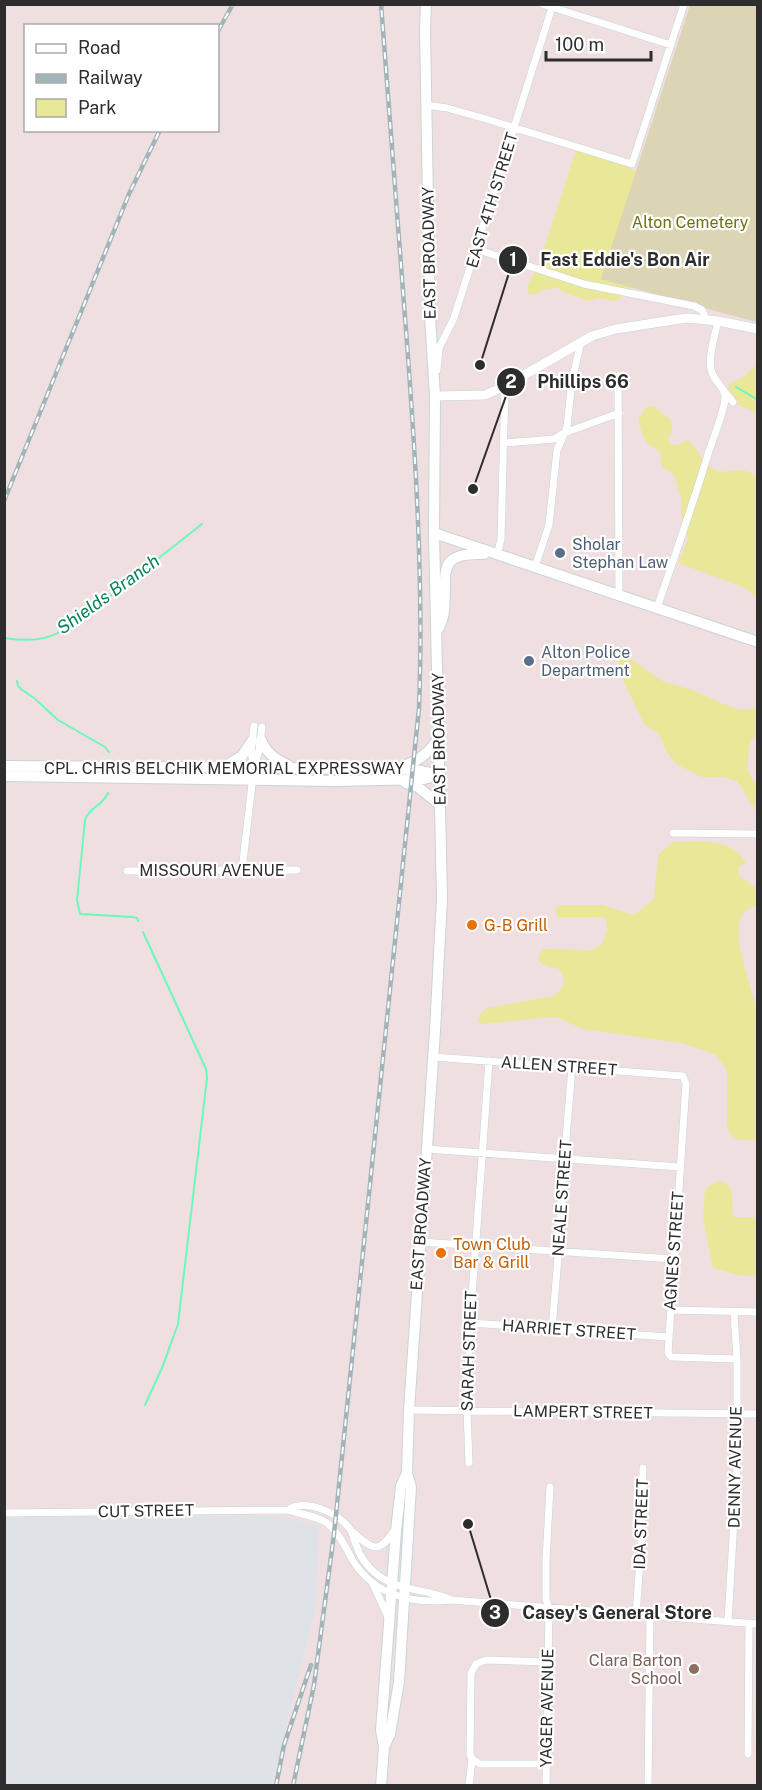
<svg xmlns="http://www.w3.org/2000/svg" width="762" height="1790" font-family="'Public Sans',sans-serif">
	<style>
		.industrial { fill: #dfe3e8 }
		.green { fill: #e9e798 }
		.cemetery { fill: #dbd4b5 }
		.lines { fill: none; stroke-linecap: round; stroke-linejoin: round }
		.stream { stroke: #6bf8bc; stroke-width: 2 }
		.minor-casing { stroke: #c7d5d7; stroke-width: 8 }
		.tertiary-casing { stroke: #c7d5d7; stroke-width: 10 }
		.secondary-casing { stroke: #c7d5d7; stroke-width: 12 }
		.minor { stroke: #fff; stroke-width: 7 }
		.tertiary { stroke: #fff; stroke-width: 9 }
		.secondary { stroke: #fff; stroke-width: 10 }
		.rail-casing { stroke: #a1b5b9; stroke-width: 4.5 }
		.rail { stroke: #fff; stroke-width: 2; stroke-dasharray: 7; stroke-linecap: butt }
		.service-dot { fill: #5c6f8a; stroke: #fff; stroke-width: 2 }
		.food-dot { fill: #e8710a; stroke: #fff; stroke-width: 2 }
		.education-dot { fill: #8d6e63; stroke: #fff; stroke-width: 2 }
		.labels { text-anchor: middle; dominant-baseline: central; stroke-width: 4.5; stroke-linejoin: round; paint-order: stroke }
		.street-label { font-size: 16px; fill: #2d2d2d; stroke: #fff }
		.park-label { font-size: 16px; fill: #697215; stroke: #fff }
		.service-label { font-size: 16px; fill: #4e5e75; stroke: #fff; text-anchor: start }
		.food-label { font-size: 16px; fill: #c56008; stroke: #fff; text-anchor: start }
		.education-label { font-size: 16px; fill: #785e54; stroke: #fff; text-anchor: end }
		.water-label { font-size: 18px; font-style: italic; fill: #068459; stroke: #fff }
		.leader { fill: none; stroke: #2d2d2d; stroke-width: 2 }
		.callout-dot { fill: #2d2d2d; stroke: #fff; stroke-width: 2 }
		.mark-label { font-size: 18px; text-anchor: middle; font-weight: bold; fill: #fff }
		.callout-label { font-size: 18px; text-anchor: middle; font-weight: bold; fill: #2d2d2d; stroke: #fff; stroke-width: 4.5; stroke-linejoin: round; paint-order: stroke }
	</style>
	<rect width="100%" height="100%" fill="#efdfe1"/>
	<path class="industrial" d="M5,1515L277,1516L319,1526L316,1606L272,1785L5,1786Z"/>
	<path class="green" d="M576,150L628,167L641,175L645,275L618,300L614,301L599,298L589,301L563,292L558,288L545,289L535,294H529L527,286L539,264Z
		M757,364V416L749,409L739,405L728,387L730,384L745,376Z
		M649,406H653L671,420L672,431L668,438L670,444L678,445L687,440C699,448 702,465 716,470C730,476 739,463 757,477V597L743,587L678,563L688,539L681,516V498L674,474L662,467L660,452C639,438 645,440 638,419L645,409Z
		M627,653L632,660L662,681L695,691L721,703L740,710L757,708V734L750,742L748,759V771L757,788V810L750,803L743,789L737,781L723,777H701L675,763L666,751L659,734L644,724L623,680L618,654Z
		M673,842C700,842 730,836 746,863L738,867L740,877L756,888L757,891V905C754,907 747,909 745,911C727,930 752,984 755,1006C757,1017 755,1028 758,1039L757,1140C742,1140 735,1144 727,1128V1070L716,1055L682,1043L583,1029L559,1018H541L483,1024L478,1021L480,1014L487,1008L554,996L562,988L564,978L559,969L542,964L538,961L540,953L544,949L592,950L602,944L607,929L606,921L603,917H558L556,914V908L559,905H602L634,915L654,899L658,855Z
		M717,1181L725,1182L732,1190L733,1217H757V1276H742L713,1268L703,1218L705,1189Z"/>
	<path class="cemetery" d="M690,5H757V322L730,315L601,279Z"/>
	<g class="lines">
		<path class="stream" d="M736,387L758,400
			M4,638C38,643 51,639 79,621L202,524
			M17,681L18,686L21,689L34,698L58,720L105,747L109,752
			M108,793C102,807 90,806 85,820L77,900L80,914L133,917L137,918L138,921
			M143,932L206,1069L207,1078L178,1324L162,1368L145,1405"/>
		<g class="minor-casing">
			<path id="minor" d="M542,4L671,45
				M426,105L447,108L486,119L632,164L684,4
				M476,249L584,284L694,306L702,310L706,319
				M437,370L439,348L454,318L553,4
				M618,376L619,595
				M724,391L733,402
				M504,443L554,439L564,433L619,413
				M497,555L501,539L505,386
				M535,567L549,525L557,450L567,427L572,380L581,342
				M657,608C675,556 693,504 709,451C714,436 723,415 725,399C725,387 717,384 713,375C706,363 715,335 718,321
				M254,726L251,752L254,767
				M673,833L758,834
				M242,870L254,767L259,750L262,727
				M127,871L297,870
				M433,1057L683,1076L686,1084L668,1353L671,1357L737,1359
				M426,1149L680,1167
				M420,1242L673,1259
				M671,1310L758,1312
				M470,1323L668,1337
				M552,1329L560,1233L562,1187L572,1067
				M409,1410L758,1414
				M469,1463L467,1410L470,1323L489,1061
				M288,1510C306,1498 338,1513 350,1529C353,1533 353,1537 355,1542C359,1555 368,1568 379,1576C399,1590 427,1590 450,1599
				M4,1513L288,1510C301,1515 315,1515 327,1523C339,1533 346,1548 353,1561C375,1596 412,1604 451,1600L758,1624
				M353,1532C372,1549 378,1555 394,1531
				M373,1584L388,1617
				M636,1615L641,1547L643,1468
				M728,1621L737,1469V1359L734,1312
				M748,1754L749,1623
				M546,1764H480L472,1759L470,1754L471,1673L476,1664L486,1660L548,1662
				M469,1786L472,1759
				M546,1786L549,1608L546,1599V1560L550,1487
				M648,1786L650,1616"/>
		</g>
		<g class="tertiary-casing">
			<path id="tertiary" d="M435,396L485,395L505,386L592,336L616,329L686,318L718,321L758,329"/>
		</g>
		<g class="secondary-casing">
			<path id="secondary" d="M434,533L758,642
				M439,628C441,622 444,616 444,610C448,574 434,552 484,554
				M261,740C266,753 276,760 288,765
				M4,766L413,769L439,775
				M404,766C420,760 430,752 439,737
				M224,767L242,756L252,741
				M4,776L334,781L424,779L440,775
				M406,783L418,787L440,805
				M384,1747L381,1730L396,1531L401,1486L407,1473
				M381,1786L384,1747L390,1734L399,1682L411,1487L407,1473L409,1410L435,1031L442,898L434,533L435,396L430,316L425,29L426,4"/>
		</g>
		<use href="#minor" class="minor"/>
		<use href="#tertiary" class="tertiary"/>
		<use href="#secondary" class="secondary"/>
		<g class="rail-casing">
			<path id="rail" d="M218,31L233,4
				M4,501L129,194L160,130
				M276,1786L284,1745L311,1665
				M293,1786L314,1685L334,1534L419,708C424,578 415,447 405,317C397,213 389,109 381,4"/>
		</g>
		<use href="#rail" class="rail"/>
	</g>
	<g class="service-dot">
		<circle cx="560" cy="553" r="6"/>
		<circle cx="529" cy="661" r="6"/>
	</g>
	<g class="food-dot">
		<circle cx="472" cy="925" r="6"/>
		<circle cx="441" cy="1253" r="6"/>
	</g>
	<circle class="education-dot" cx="694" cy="1669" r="6"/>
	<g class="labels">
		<g class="street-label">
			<text transform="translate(492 200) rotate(-73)">EAST 4TH STREET</text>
			<text transform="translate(429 253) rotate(-91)">EAST BROADWAY</text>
			<text transform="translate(439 739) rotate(-91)">EAST BROADWAY</text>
			<text x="224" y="768">CPL. CHRIS BELCHIK MEMORIAL EXPRESSWAY</text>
			<text x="212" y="870">MISSOURI AVENUE</text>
			<text transform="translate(559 1066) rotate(4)">ALLEN STREET</text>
			<text transform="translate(562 1198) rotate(-86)">NEALE STREET</text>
			<text transform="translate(421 1224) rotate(-86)">EAST BROADWAY</text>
			<text transform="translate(674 1251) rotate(-86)">AGNES STREET</text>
			<text transform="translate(569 1330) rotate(4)">HARRIET STREET</text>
			<text transform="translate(469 1351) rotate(-88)">SARAH STREET</text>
			<text transform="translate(583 1412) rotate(1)">LAMPERT STREET</text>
			<text transform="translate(735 1467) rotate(-89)">DENNY AVENUE</text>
			<text transform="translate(146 1511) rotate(-1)">CUT STREET</text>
			<text transform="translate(641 1524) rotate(-88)">IDA STREET</text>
			<text transform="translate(547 1708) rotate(-89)">YAGER AVENUE</text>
		</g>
		<g class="park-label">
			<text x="690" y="222">Alton Cemetery</text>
		</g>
		<g class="service-label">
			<text x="572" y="544">Sholar<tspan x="572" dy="18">Stephan Law</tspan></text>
			<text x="541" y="652">Alton Police<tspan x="541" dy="18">Department</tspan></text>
		</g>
		<g class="food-label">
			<text x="484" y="925">G-B Grill</text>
			<text x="453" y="1244">Town Club<tspan x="453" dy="18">Bar &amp; Grill</tspan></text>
		</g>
		<g class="education-label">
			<text x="682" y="1660">Clara Barton<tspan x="682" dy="18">School</tspan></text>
		</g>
		<g class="water-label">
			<text transform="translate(108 594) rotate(-36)">Shields Branch</text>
		</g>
	</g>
	<path class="leader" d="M480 365L513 260M473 489L511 382M468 1524L495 1613"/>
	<g class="callout-dot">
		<circle cx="480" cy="365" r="6"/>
		<circle cx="473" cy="489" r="6"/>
		<circle cx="468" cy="1524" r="6"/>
		<circle cx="513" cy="260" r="15"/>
		<circle cx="511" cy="382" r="15"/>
		<circle cx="495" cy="1613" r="15"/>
	</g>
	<g class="mark-label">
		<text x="513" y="266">1</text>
		<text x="511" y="388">2</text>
		<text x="495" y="1619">3</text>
	</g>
	<g class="callout-label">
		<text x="625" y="266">Fast Eddie's Bon Air</text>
		<text x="583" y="388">Phillips 66</text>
		<text x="617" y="1619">Casey's General Store</text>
	</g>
	<rect width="762" height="1790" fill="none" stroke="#2d2d2d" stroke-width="12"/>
	<rect x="24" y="24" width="195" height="108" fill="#ffffff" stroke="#ababab" stroke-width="1.5"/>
	<rect x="36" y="44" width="30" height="9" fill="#ffffff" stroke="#ababab" stroke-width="1.5"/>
	<text x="78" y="54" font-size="18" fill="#2d2d2d">Road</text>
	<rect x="36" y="74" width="30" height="9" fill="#a1b5b9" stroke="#ababab" stroke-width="1.5"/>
	<text x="78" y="84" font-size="18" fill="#2d2d2d">Railway</text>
	<rect x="36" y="99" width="30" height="18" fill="#e9e798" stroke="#ababab" stroke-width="1.5"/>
	<text x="78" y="114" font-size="18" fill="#2d2d2d">Park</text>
	<path d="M546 51v9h105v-9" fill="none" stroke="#2d2d2d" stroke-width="3"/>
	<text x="555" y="51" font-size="18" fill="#2d2d2d" stroke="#ffffff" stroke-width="4.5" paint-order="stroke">100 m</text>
</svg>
